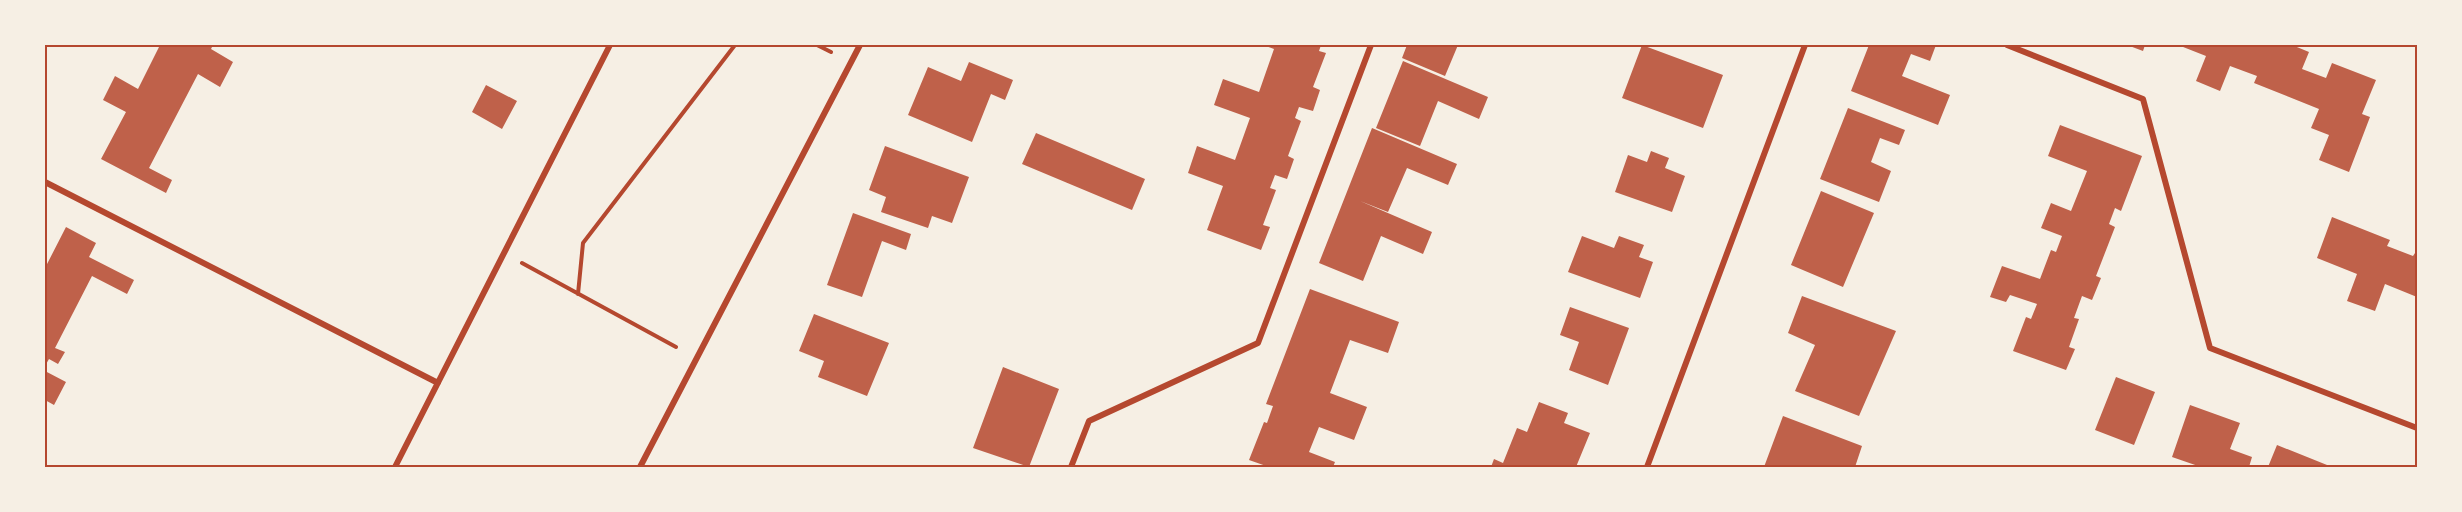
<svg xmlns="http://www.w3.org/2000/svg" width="2462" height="512" font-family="'Archivo Narrow',sans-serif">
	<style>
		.building { fill: #bf614a }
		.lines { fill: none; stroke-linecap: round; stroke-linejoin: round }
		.path { stroke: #b5482f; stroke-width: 4 }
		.minor { stroke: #b5482f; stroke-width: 6 }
		.neatline { fill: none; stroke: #b5482f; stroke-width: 2 }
	</style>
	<rect width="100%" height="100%" fill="#f6efe4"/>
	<path class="building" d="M160,45H213L211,49L233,62L220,87L198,74L149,168L172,180L166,193L101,159L126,112L103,100L115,76L138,89Z
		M1263,45H1321L1319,51L1326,53L1313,87L1320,90L1313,111L1299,107L1295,118L1301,121L1288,156L1294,159L1287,179L1275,175L1270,188L1276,190L1263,225L1270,227L1261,250L1207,230L1223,186L1188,173L1197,146L1235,160L1250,118L1214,105L1223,79L1259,92L1274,49Z
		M1407,45H1458L1445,76L1402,58Z
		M1642,45L1723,75L1703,128L1622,98Z
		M1869,45H1936L1930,61L1911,54L1902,76L1950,95L1938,125L1851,91Z
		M2127,45H2145L2143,51Z
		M2178,45H2292L2309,52L2302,69L2326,78L2332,63L2376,80L2362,114L2370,117L2349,172L2319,160L2329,135L2311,128L2319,109L2254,83L2257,76L2230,66L2220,91L2196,81L2206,56Z
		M1403,61L1488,97L1479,119L1438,101L1420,146L1376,128Z
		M969,62L1013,80L1005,100L991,94L972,142L908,115L928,67L961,81Z
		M486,85L517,101L502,129L472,112Z
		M1848,108L1905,130L1899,145L1880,138L1871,162L1891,171L1879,202L1820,179Z
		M2060,125L2142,156L2121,211L2115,208L2109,224L2115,227L2096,276L2101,278L2092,300L2082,296L2074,318L2079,319L2069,347L2075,349L2066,370L2013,351L2026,317L2031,319L2037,304L2010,295L2006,302L1990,297L2002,266L2040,279L2051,250L2056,252L2062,236L2041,228L2051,203L2071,211L2087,171L2048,156Z
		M1372,128L1457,164L1448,185L1407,168L1388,212L1360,201L1432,232L1423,254L1381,236L1363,281L1319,263Z
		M1036,133L1145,179L1132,210L1022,164Z
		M885,146L969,177L952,223L932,216L928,228L881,212L886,197L869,190Z
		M1651,151L1669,158L1665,168L1685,176L1672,212L1615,192L1628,155L1647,162Z
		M1821,191L1874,213L1843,287L1791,265Z
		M853,213L911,234L906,250L882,241L862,297L827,285Z
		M2332,217L2390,240L2387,246L2413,256L2417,250V297L2385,284L2375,311L2347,301L2357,274L2317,258Z
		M66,227L96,243L89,257L134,280L127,294L92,276L55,348L65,352L58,364L49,359L45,366V268Z
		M1582,236L1614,248L1619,236L1644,245L1639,257L1653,262L1640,298L1568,272Z
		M1310,289L1399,322L1388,353L1350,340L1330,393L1367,407L1354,440L1319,427L1309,452L1335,462L1333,467H1269L1249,460L1264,422L1267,423L1273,406L1266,404Z
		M1802,296L1896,331L1859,416L1795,391L1815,345L1788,333Z
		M1570,307L1629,328L1608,385L1569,370L1579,342L1560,335Z
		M814,314L889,343L867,396L818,377L824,361L799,351Z
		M1003,367L1059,389L1029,467L973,448Z
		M45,371L66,382L54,405L45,400Z
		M2116,377L2155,392L2134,445L2095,430Z
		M1539,402L1568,413L1564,423L1590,433L1576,467H1491L1494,459L1503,463L1517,428L1527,432Z
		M2190,405L2240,423L2230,449L2252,457L2249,467H2201L2172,457Z
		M1783,416L1862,446L1855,467H1764Z
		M2277,445L2332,467H2268Z"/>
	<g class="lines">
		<path class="path" d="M817,45L831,52
			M522,263L676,347
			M578,294L583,243L735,45"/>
		<path class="minor" d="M2007,45L2143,99L2210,348L2417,428
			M45,182L438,383
			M395,467L610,45
			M640,467L860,45
			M1071,467L1089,421L1258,343L1371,45
			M1647,467L1805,45"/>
	</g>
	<rect width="2462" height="512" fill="none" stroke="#f6efe4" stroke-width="93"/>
	<rect x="46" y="46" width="2370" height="420" class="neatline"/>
</svg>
